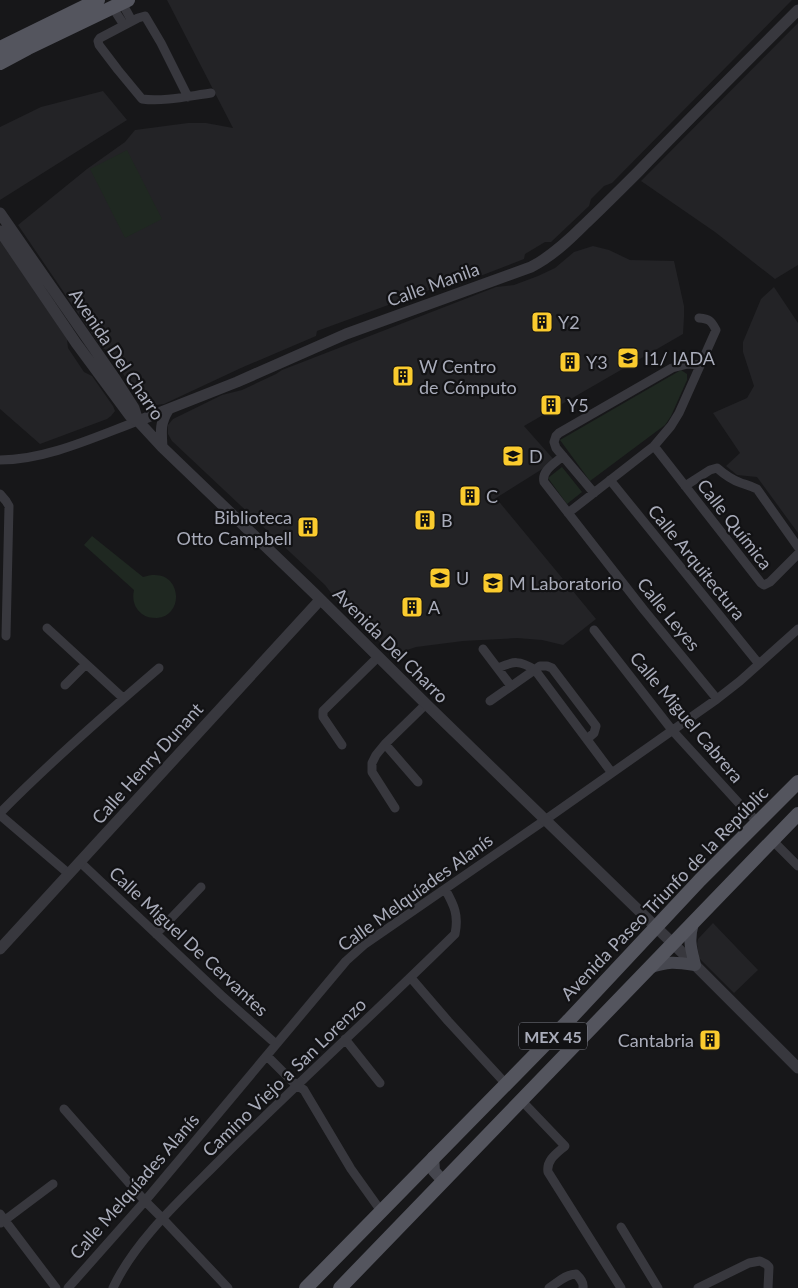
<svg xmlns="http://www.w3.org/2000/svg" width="798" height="1288" font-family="Lato,sans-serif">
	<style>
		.built { fill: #232326 }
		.green { fill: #1f2821 }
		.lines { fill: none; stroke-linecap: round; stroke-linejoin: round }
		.minor { stroke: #38383e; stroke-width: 9 }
		.tertiary { stroke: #38383e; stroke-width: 11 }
		.secondary { stroke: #46474f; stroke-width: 12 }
		.primary { stroke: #54555e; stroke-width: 14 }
		.labels { text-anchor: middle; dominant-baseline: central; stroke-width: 4.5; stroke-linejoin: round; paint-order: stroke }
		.shield { fill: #121214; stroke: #7c7e88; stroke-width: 1 }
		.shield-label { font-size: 16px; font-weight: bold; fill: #a9acba }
		.street-label { font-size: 18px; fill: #a9acba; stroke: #121214 }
		.poi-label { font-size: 18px; fill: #a9acba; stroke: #121214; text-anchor: start }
	</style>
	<rect width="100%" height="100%" fill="#171719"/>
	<path class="built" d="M167,0H792L612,183L604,186L591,199L589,206L551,242H545L525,254L524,259L449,288L443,285L317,331L316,336L241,368L164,404L156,405L146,403L138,399L133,394L131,386L108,351L101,347L18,225L87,169L125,142L135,130L188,123H206L233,128Z
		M798,23V265L775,279L715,232L641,181Z
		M103,91L127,120L0,200V127L41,107Z
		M0,239L67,339L68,348L84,372L92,376L113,406L115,411L111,416L107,419L40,444L0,409Z
		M593,246L609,250L630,260L674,261L684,306V317L683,334L524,426L555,461L496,498L596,619L563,645L542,640L517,638L463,641L416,647L398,653L394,655L341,606L325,585L172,441L168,434V425L173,419L222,395L242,390L276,374L282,370L496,287L514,285L538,276L555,268L574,252Z
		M774,287L798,323V533L757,477L737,475L726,466L740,453L713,413L747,398L754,386L743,352V342L761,299Z
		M713,923L758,970L734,993L699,958L697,944L698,939Z"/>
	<path class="green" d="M127,150L162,219L125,238L90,169Z
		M681,370L687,374V380L671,416L665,425L590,481L560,440Z
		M562,467L582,492L567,504L548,478Z
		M92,536L143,577C181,564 187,615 157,618C151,618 146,617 142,614C134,608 132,599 134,590L84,545Z"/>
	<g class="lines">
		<path class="minor" d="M122,3L132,21
			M113,8L124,25
			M188,97L161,43L145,16L138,18L100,38L98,41L99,45L118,70L142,99C163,102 189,96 211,93
			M654,446L761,583L764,585L770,582L798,554
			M563,456C555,463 541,471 544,482L644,610L717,699
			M0,460C46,460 95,437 138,421
			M610,480L759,664
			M685,486L710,470L717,468C725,475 732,480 741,483C747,485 751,486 757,489L798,547
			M594,493L556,448L554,442L556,436L559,433L672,368L688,364L700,365
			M0,494L6,501L9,506L6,636
			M568,513L654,446L671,426L679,413L716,330C711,320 709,319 699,318
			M47,628L123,698
			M594,630L672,730L746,811L758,822
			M483,649L511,686
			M498,668C513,661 520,660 535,670L612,773
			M65,685L86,664
			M490,701L540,666H547L552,668L596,726L594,733L587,739
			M385,744L418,782
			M342,745L323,717V711L378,657
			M395,808L372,772V763L376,755L385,744L426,704
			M0,813C50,762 104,715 159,668
			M0,815L69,874
			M773,841L798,866
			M80,862L221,995L276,1044
			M156,934L201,887
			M411,978L448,1021L506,1084
			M345,1039L380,1083
			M267,1056L293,1082L304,1090L351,1169L381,1211
			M521,1100L565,1146C557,1153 546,1160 548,1172L621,1288
			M64,1109L145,1201L163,1219L228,1288
			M0,1214L56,1288
			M1,1223L53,1184
			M621,1227L658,1288
			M68,1288L145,1201L346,961L365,944L545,820L717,699L740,681L798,629
			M113,1288C136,1238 187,1194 225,1155C301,1080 379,1009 455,934C459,915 454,905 445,889
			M549,1288C557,1283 566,1274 576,1274C580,1278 584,1282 583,1288
			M698,1288L749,1263L760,1261L766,1264L769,1267L768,1288"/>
		<path class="tertiary" d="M0,213L116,380L134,408L138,421L162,447L314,593L426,704L695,965L798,1068
			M0,231L76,343L130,416L138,421
			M138,421L237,382L346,334L531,267C551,257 568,241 584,225C602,208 620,190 638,172C691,117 744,64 798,10
			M162,447C161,431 160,423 168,410
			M0,949L320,600"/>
		<path class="secondary" d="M649,968C668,961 675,962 695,965C691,948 688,941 693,923
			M433,1157L434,1171L443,1181"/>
		<path class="primary" d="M0,48L98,0
			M0,63L28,48L128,0
			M306,1288L569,1020L700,880L798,782
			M340,1288L798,814"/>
	</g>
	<defs>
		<g id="building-square" transform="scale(1.125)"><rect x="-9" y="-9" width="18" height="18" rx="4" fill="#facb2e" stroke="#121214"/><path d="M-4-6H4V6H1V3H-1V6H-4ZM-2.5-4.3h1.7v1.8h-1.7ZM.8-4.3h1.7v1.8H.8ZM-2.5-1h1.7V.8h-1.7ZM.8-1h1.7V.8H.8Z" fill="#111"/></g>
		<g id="school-square" transform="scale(1.125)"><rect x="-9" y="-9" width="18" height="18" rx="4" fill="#facb2e" stroke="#121214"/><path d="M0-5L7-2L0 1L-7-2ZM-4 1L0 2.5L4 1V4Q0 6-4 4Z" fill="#111"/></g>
		<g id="university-square" transform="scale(1.125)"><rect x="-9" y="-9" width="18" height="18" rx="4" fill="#facb2e" stroke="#121214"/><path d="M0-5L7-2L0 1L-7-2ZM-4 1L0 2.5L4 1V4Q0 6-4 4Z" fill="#111"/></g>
	</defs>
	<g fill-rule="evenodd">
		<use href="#building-square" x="542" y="322"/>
		<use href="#school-square" x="628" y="358"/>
		<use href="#building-square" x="570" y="362"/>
		<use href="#building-square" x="403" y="376"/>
		<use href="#building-square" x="551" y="405"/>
		<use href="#university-square" x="513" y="456"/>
		<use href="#building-square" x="470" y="496"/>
		<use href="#building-square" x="425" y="520"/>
		<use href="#building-square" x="308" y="527"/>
		<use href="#school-square" x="440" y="578"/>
		<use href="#school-square" x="493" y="583"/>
		<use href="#building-square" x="412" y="607"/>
		<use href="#building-square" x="710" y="1040"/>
	</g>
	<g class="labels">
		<rect class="shield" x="519" y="1022.5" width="68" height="27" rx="4"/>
		<g class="shield-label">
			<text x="553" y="1036">MEX 45</text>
		</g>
		<g class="street-label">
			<text transform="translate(433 284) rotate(-20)">Calle Manila</text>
			<text transform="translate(117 354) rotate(56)">Avenida Del Charro</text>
			<text transform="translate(735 524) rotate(52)">Calle Química</text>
			<text transform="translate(697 562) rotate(51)">Calle Arquitectura</text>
			<text transform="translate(669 614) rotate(51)">Calle Leyes</text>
			<text transform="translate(391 645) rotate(45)">Avenida Del Charro</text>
			<text transform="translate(687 717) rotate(50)">Calle Miguel Cabrera</text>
			<text transform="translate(147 763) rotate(-48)">Calle Henry Dunant</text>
			<text transform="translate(415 892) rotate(-36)">Calle Melquíades Alanís</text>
			<text transform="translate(664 893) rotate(-46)">Avenida Paseo Triunfo de la Repúblic</text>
			<text transform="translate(189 941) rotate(43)">Calle Miguel De Cervantes</text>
			<text transform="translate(284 1077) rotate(-44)">Camino Viejo a San Lorenzo</text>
			<text transform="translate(134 1186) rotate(-49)">Calle Melquíades Alanís</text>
		</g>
		<g class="poi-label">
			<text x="558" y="322">Y2</text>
			<text x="644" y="358">I1/ IADA</text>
			<text x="586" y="362">Y3</text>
			<text x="419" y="366">W Centro<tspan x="419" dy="21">de Cómputo</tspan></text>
			<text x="567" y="405">Y5</text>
			<text x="529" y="456">D</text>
			<text x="486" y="496">C</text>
			<text x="292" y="517" text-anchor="end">Biblioteca<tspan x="292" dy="21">Otto Campbell</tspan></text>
			<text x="441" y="520">B</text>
			<text x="456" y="578">U</text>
			<text x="509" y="583">M Laboratorio</text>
			<text x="428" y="607">A</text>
			<text x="694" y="1040" text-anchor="end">Cantabria</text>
		</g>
	</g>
</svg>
